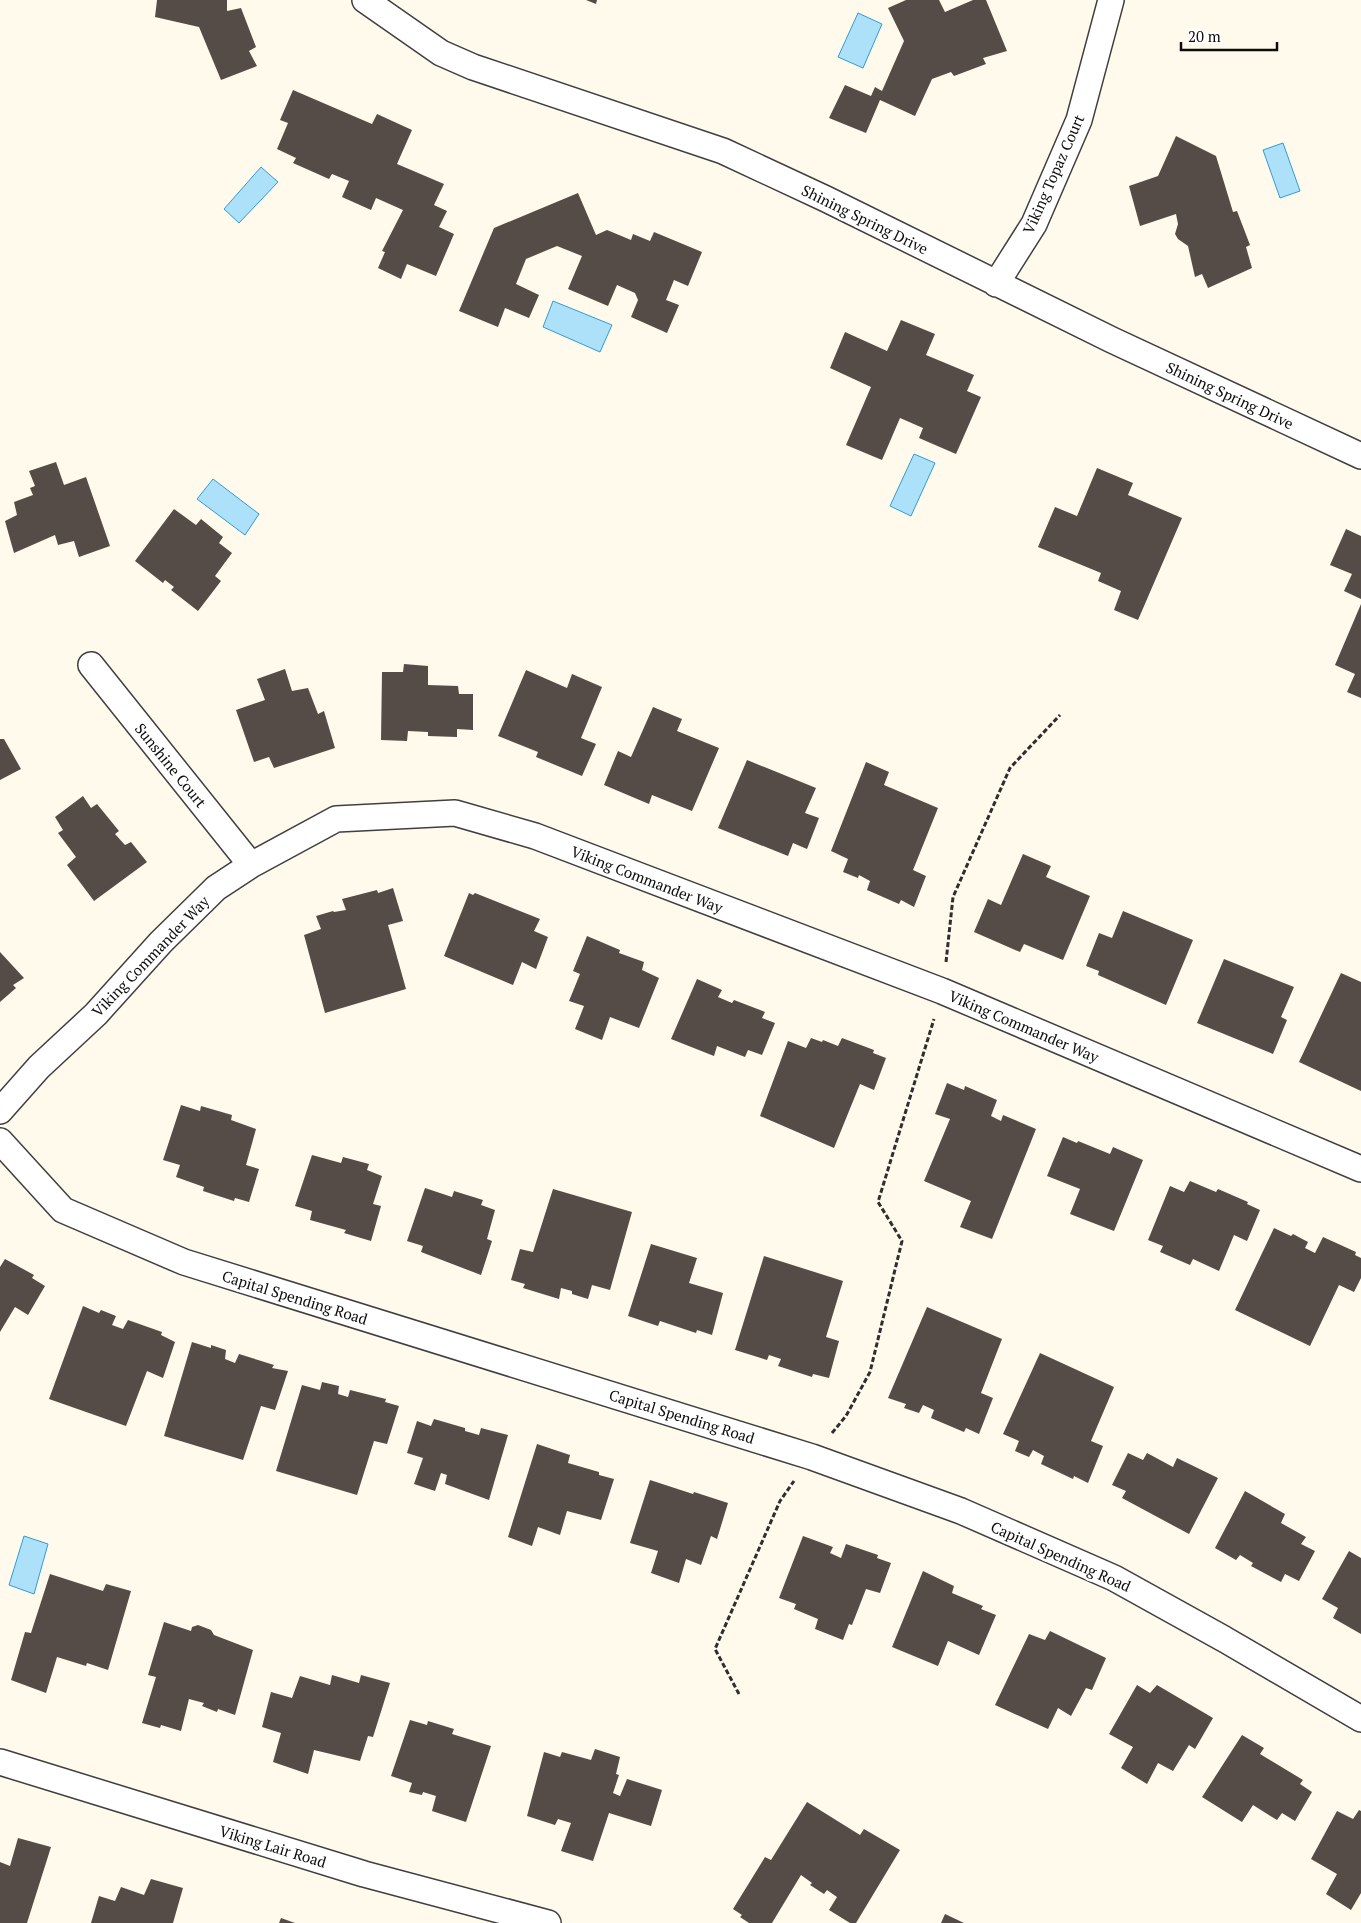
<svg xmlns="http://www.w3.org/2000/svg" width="1361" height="1923" font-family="'PT Serif',serif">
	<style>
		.water { fill: #ace1f9; stroke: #2f9dd4 }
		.building { fill: #554c48 }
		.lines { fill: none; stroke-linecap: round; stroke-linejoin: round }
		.street-casing { stroke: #3f3f3f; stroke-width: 28 }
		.path { stroke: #2e2e2e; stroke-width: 3; stroke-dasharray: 5 2.5; stroke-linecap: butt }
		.street { stroke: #fff; stroke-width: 25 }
		.labels { text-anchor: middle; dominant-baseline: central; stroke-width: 5; stroke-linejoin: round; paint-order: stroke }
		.street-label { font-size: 15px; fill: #0c0c0c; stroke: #fff }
	</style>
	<rect width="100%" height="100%" fill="#fffaeb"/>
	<path class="water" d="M858,13L882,24L863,68L838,57Z
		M1283,143L1300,191L1280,198L1263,150Z
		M261,167L278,182L239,223L224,209Z
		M553,301L612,325L600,352L543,327Z
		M914,454L935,463L911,516L890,506Z
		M213,479L259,514L245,535L197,499Z
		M24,1536L48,1544L34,1594L9,1585Z"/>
	<path class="building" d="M157,0H227V11L241,8L256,47L249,51L257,66L221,80L199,27L155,17Z
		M586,0H597L596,4Z
		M906,0H939L945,12L973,0H986L1007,51L983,58L986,64L954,76L951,72L932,79L915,116L880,100L866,133L829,118L845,85L871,96L875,87L882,91L904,41L888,8Z
		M293,90L372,124L377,114L412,130L397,164L444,184L434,205L447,211L439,227L454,234L436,276L407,264L401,279L378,268L385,252L382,251L403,210L376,198L371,210L342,197L349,181L332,174L329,179L293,163L296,158L277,149L288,123L280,120Z
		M1176,136L1216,156L1233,212L1237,211L1250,245L1246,247L1252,268L1208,288L1202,274L1195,277L1188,246L1178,239L1175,234L1178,224L1176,214L1140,226L1129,186L1158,176Z
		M578,193L596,235L607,230L631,240L633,234L650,241L654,232L702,252L688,286L674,280L666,300L679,305L667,333L631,317L638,300L635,293L617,285L608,306L568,289L582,256L557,246L526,259L516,284L539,295L529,318L505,308L498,327L459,311L494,228Z
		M901,320L935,334L926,355L974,375L967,391L981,397L956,454L919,438L923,428L900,418L882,460L846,445L871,387L830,368L845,332L887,351Z
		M56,462L64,485L86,477L110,546L79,557L74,541L58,545L55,535L14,553L5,521L17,515L14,502L33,495L30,488L35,486L29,471Z
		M1097,468L1133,483L1128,495L1182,518L1138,620L1114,610L1121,591L1098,581L1101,573L1038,547L1055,507L1077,516Z
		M174,509L196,525L201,519L223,537L219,543L232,553L215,576L221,581L198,611L171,590L174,587L165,580L163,583L135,561Z
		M1346,529L1361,536V599L1344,591L1352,574L1330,565Z
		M1361,604V698L1347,692L1355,674L1335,665Z
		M404,664L428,666V685L458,686L459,694H473V730L457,729V737L428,736V732L408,731L407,741L381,740L382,672H403Z
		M285,669L292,691L308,688L318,714L324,711L335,748L274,768L269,757L254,762L236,710L265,700L257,679Z
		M526,670L567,688L572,674L602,687L581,738L596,744L582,776L536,757L538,752L498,736Z
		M653,707L682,719L677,731L719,748L692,811L652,795L649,804L604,785L618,751L631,757Z
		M0,739H4L21,769L0,780Z
		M747,760L816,788L805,813L819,818L807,849L793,843L788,856L718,828Z
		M866,762L889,772L884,785L938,808L913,870L926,876L914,907L901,900L899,904L867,890L870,881L859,875L858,878L843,872L848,859L831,851Z
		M83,796L91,808L97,804L119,831L115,834L125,845L131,842L147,862L94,901L67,865L76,857L58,833L63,830L55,817Z
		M1023,854L1051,866L1046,877L1090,896L1063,960L1024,944L1020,952L974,932L988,899L1001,905Z
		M393,888L403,921L388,925L406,989L325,1013L304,935L321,929L316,916L333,911L334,912L346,910L342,899L377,890L378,893Z
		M469,893L473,895L475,893L540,919L534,931L548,937L536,969L522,962L513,985L444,956Z
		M1123,911L1193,940L1166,1005L1098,975L1099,971L1086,966L1099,933L1112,938Z
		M587,936L620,950L619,953L644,962L642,970L659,978L639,1028L610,1017L602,1040L575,1029L584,1006L569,1001L580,974L573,971Z
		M0,952L24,978L13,985L16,988L0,1002Z
		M1224,959L1294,987L1281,1017L1287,1020L1273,1054L1197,1023Z
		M1341,973L1361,982V1091L1299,1062Z
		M697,979L722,990L718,997L732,1003L734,1000L765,1012L762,1018L775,1023L762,1055L748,1050L745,1057L717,1046L714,1056L671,1039Z
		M811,1038L822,1042L823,1040L838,1046L842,1038L874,1050L873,1053L886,1058L874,1090L860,1084L834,1148L760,1116L788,1041L806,1048Z
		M947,1083L964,1090L965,1086L997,1100L991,1116L1001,1121L1003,1115L1036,1129L992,1239L960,1227L971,1201L924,1181L950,1119L935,1114Z
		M181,1105L200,1111L201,1106L232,1115L231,1120L256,1129L246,1165L259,1169L249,1202L235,1198L234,1201L203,1191L204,1187L176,1177L180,1165L163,1160Z
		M1063,1137L1077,1143L1078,1141L1110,1154L1113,1147L1143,1160L1114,1231L1070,1214L1080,1189L1047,1176Z
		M312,1155L341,1163L343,1157L369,1164L367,1170L382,1176L373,1204L381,1206L371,1241L344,1233L346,1230L310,1220L312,1211L295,1206Z
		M1190,1181L1216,1192L1218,1189L1248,1202L1247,1204L1260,1210L1247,1241L1234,1235L1219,1271L1193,1259L1190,1265L1160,1252L1163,1246L1148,1240L1170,1186L1184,1192Z
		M425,1188L452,1197L454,1191L483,1200L481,1205L495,1210L487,1239L492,1241L481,1275L421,1252L423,1246L407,1241Z
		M553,1189L632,1212L610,1290L592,1285L588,1299L572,1294V1291L561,1288L559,1299L523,1288L525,1284L511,1280L520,1249L533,1252Z
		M1274,1228L1291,1236L1293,1234L1308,1242L1305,1248L1315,1253L1323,1237L1356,1252L1355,1255L1361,1258V1278L1354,1292L1339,1285L1310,1346L1235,1310Z
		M651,1244L697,1258L689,1283L723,1293L712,1335L697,1330L696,1333L660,1321L658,1326L628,1316Z
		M764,1256L843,1281L826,1337L839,1341L829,1378L813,1374L812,1377L778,1366L781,1359L769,1355L767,1360L735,1350Z
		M5,1259L34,1275L32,1278L45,1286L28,1315L15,1307L0,1332V1267Z
		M83,1306L99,1313L101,1310L116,1316L112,1325L123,1329L128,1320L162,1332L161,1335L175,1342L163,1378L147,1371L126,1426L49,1399Z
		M927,1307L1002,1339L981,1393L993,1398L979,1434L966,1428L964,1432L931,1418L934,1410L923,1405L919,1413L904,1408L906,1404L888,1398Z
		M192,1342L211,1348V1345L226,1350L225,1359L235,1363L239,1354L274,1365L272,1368L288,1371L275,1410L261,1406L243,1460L164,1436Z
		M1040,1353L1114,1387L1091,1441L1103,1446L1088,1483L1074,1476L1073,1479L1041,1464L1044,1456L1033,1450L1029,1457L1015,1451L1019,1441L1003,1434Z
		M322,1382L339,1386L338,1394L348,1397L350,1390L386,1399L385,1402L399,1406L387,1444L374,1441L357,1495L276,1471L302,1385L320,1390Z
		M434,1419L465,1428V1431L479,1435L481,1428L508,1435L489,1500L445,1484L447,1475L441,1473L435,1491L414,1484L423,1458L407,1453L417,1421L431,1426Z
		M537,1444L570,1455L568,1463L599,1472V1475L614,1479L601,1520L567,1511L560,1535L538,1527L532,1546L508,1537Z
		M1128,1453L1143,1460L1147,1453L1173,1467L1177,1458L1218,1478L1189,1534L1122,1498L1126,1491L1112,1485Z
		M650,1480L693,1494L694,1492L728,1503L717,1539L711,1536L701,1565L686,1559L679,1583L651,1573L658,1551L630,1543Z
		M1245,1491L1285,1514L1281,1523L1306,1537L1301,1544L1315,1551L1299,1581L1285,1574L1281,1582L1251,1566L1253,1563L1240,1555L1236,1560L1215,1548Z
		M803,1536L833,1547L830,1553L841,1558L846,1544L878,1555L877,1558L891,1563L880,1593L866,1589L852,1625L849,1624L843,1640L815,1629L818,1619L794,1609L796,1604L779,1598Z
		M1349,1551L1361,1558V1634L1333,1618L1338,1608L1322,1599Z
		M923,1571L954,1586L952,1593L983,1606L981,1609L996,1615L979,1655L948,1641L938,1666L892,1647Z
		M50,1574L103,1591L106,1584L131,1591L108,1670L87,1663L86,1666L57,1657L46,1693L11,1680L25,1632L31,1633Z
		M164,1622L191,1631L192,1627L198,1625L211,1630L214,1635L253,1650L235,1715L218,1709L217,1712L202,1706L204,1703L189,1699L181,1731L161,1725L160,1728L142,1723L156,1677L148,1675Z
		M1050,1631L1106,1658L1092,1690L1086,1688L1071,1716L1058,1708L1048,1729L995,1705L1029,1634L1045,1640Z
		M332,1675L359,1683L361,1675L390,1683L373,1737L368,1736L360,1761L314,1750L308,1774L273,1762L281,1733L262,1727L271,1692L292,1698L300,1676L330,1685Z
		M1137,1685L1150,1693L1157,1685L1213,1718L1195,1749L1189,1745L1173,1771L1158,1763L1147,1784L1121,1768L1133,1747L1109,1734Z
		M410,1720L427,1725L428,1721L454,1729L452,1734L491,1746L466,1822L432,1811L436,1796L423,1792L422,1795L409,1792L412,1783L391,1776Z
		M1242,1735L1264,1748L1260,1754L1303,1780L1300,1784L1312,1792L1295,1821L1282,1813L1277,1820L1253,1805L1242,1822L1202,1797Z
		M595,1749L620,1757L616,1774L619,1775L613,1793L620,1796L627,1779L662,1790L651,1826L609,1813L593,1861L561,1851L571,1823L558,1819L555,1825L527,1816L544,1752L560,1757L562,1752L591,1760Z
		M807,1802L860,1835L864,1829L900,1850L856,1923H850L829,1910L837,1897L827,1890L824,1894L810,1885L812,1883L801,1875L772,1923H749L740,1917L742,1915L733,1909L765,1857L771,1860Z
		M1359,1810L1361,1811V1893L1351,1910L1326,1894L1337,1874L1311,1859L1337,1811L1353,1819Z
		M18,1838L51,1847L27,1923H0V1862L10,1866Z
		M151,1879L183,1888L173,1923H91L99,1896L115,1901L121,1887L144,1895Z
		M945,1914L964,1923H941Z
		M281,1918L295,1923H279Z"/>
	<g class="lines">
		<g class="street-casing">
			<path id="street" d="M365,0L441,53L473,67L723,151L826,199L1112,340L1361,456
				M996,284L1034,224L1079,120L1111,0
				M91,665L251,865
				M0,1111L39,1067L96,1014L161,942L216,888L251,865L336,819L455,813L535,836L942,991L1361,1169
				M0,1141L63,1210L184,1262L812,1457L961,1511L1114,1578L1224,1639L1361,1719
				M0,1762L364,1874L548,1923"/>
		</g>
		<path class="path" d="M946,962L953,897L1010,768L1060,715
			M832,1433L846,1416L870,1372L902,1241L878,1202L934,1019
			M739,1694L715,1649L780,1501L794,1481"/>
		<use href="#street" class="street"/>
	</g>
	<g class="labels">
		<g class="street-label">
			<text transform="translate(1053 174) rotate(-66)">Viking Topaz Court</text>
			<text transform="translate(865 219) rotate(26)">Shining Spring Drive</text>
			<text transform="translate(1230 395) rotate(25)">Shining Spring Drive</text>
			<text transform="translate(171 765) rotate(51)">Sunshine Court</text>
			<text transform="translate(647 879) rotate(21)">Viking Commander Way</text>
			<text transform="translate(150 956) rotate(-46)">Viking Commander Way</text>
			<text transform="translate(1024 1026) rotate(23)">Viking Commander Way</text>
			<text transform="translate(295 1297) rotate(17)">Capital Spending Road</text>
			<text transform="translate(682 1416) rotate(17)">Capital Spending Road</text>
			<text transform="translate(1061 1556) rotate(24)">Capital Spending Road</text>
			<text transform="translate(273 1846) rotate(17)">Viking Lair Road</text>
		</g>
	</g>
	<path d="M1181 42v8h96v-8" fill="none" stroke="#0c0c0c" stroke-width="2.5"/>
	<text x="1188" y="42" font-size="15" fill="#0c0c0c" stroke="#ffffff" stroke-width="4" paint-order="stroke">20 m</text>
</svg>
